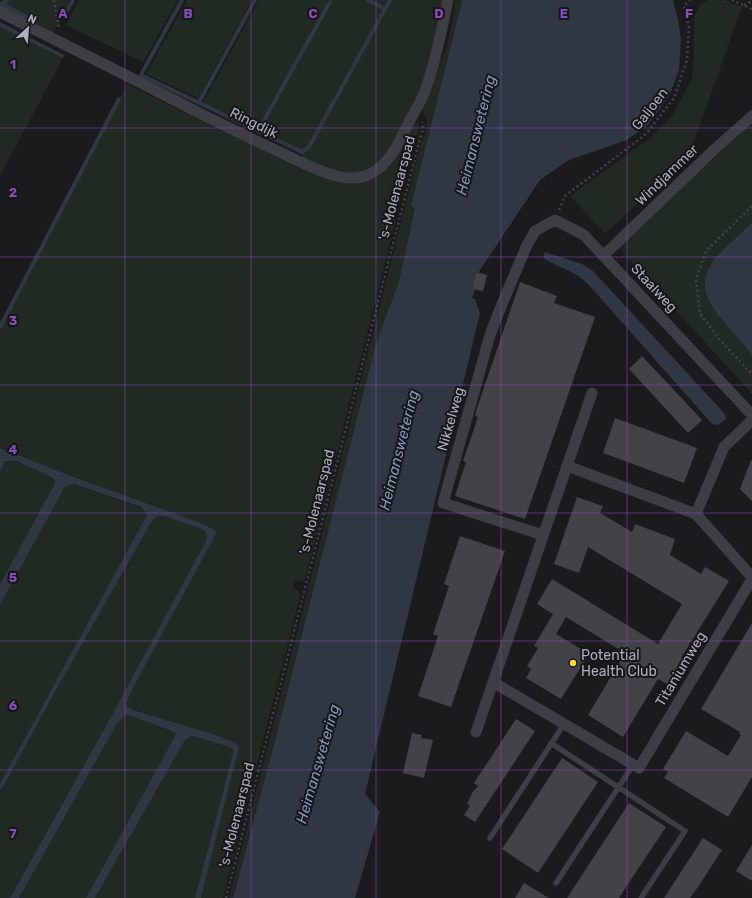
<svg xmlns="http://www.w3.org/2000/svg" width="752" height="898" font-family="Rubik,sans-serif">
	<style>
		.green { fill: #202922 }
		.water { fill: #2f3743 }
		.lines { fill: none; stroke-linecap: round; stroke-linejoin: round }
		.stream { stroke: #2f3743; stroke-width: 4 }
		.building { fill: #424247 }
		.path { stroke: #414249; stroke-width: 2.5; stroke-dasharray: 2 3; stroke-linecap: butt }
		.service { stroke: #3d3d44; stroke-width: 5.5 }
		.minor { stroke: #3d3d44; stroke-width: 11 }
		.grid { fill: none; stroke: #874dbe; stroke-width: 1; stroke-opacity: 0.55 }
		.poi-dot { fill: #ffd630; stroke: #161518; stroke-width: 1.5 }
		.labels { text-anchor: middle; dominant-baseline: central; stroke-width: 4; stroke-linejoin: round; paint-order: stroke }
		.street-label { font-size: 14px; fill: #acafbd; stroke: #161518 }
		.poi-label { font-size: 14px; fill: #acafbd; stroke: #161518; text-anchor: start }
		.water-label { font-size: 15px; font-style: italic; fill: #8198ba; stroke: #161518 }
		.grid-label { font-size: 13px; text-anchor: middle; font-weight: bold; fill: #874dbe; stroke: #161518; stroke-width: 4; stroke-linejoin: round; paint-order: stroke }
	</style>
	<rect width="100%" height="100%" fill="#1b1a1d"/>
	<path class="green" d="M9,0H71L63,16V17L53,33L26,20L6,4Z
		M79,0H178L143,62L66,25Z
		M187,0H252L198,98L146,74Z
		M259,0H445L427,72L420,94L389,153L366,172L347,175L302,159V152L260,128L203,103Z
		M455,0H462L411,206L415,208L399,281L376,343L274,744L233,898H229L322,534L406,203L421,143L426,131L427,121L423,112V108L436,69L446,50L455,10Z
		M708,0H724L742,7L689,155L605,234L570,196L649,139L672,116L692,78L694,41V17L699,6Z
		M0,27L63,58L0,176Z
		M127,84L213,127L299,165L362,181L414,124L417,123L419,125L418,132L305,580L294,582L293,588C298,589 299,592 300,596L223,898H201L239,747L237,744L213,734L133,710L128,707L126,704L132,690L216,534L215,530L201,523L74,477L0,448V324Z
		M752,123V222L736,237L705,280V290L708,299L717,314L752,355V394L618,247Z
		M6,461H16L53,478L55,483L0,584V471Z
		M74,484L141,508L147,515L55,684L59,685L152,521C156,516 160,515 167,517L204,530C208,535 208,537 206,543L122,696L112,715L10,898H0V605L65,487Z
		M125,715L132,716L169,730L176,734L86,898H19L118,722Z
		M193,736L229,747L233,750V753L195,898H95L185,740L189,737Z"/>
	<path class="water" d="M3,0H9L7,4L28,16L26,20L0,7V2H1Z
		M71,0H75L65,19L62,16Z
		M462,0H674L673,1L678,20L681,40L679,70L670,94L648,125L625,141H624L569,160L540,180L478,273H476L472,288L475,289L472,298L475,299L480,313L365,794L380,812L355,898H233L274,744L376,343L399,281L415,208L411,206Z
		M0,22L64,55L63,58L0,27Z
		M752,222V355L717,314L708,299L705,290V280L708,270L715,258Z
		M545,252L582,264L593,271L725,414L726,419L718,425L712,424L588,284L577,275L546,260L543,257Z
		M0,448L74,477L201,523L215,530L216,534L132,690L126,704L128,707L133,710L213,734L237,744L239,747L201,898H195L233,753V750L229,747L193,736L189,737L185,740L95,898H86L176,734L169,730L132,716L126,715L118,722L19,898H10L112,715L122,696L205,543C208,537 208,535 204,530L167,517C160,515 156,516 152,521L59,685L55,683L147,515L141,507L74,484L65,487L0,605V584L55,483L53,478L16,461H6L0,471Z"/>
	<g class="lines">
		<path class="stream" d="M182,0L141,75L302,152L309,147L390,0
			M368,0L385,9
			M199,102L255,0
			M258,131L330,2
			M0,327L119,99
			M0,788L57,684"/>
	</g>
	<path class="building" d="M476,272L487,275L483,291L472,289Z
		M520,282L557,296L554,303L595,317L525,519L455,496L466,462L463,461L478,417L475,416L477,408Z
		M642,356L702,420L688,433L629,369Z
		M615,418L697,448L684,483L603,453Z
		M751,460H752V501L740,489Z
		M577,497L603,506L600,513L632,532L635,524L675,539L670,555L701,574L705,567L729,581L681,658L684,660L669,685L658,679L623,737L588,715L625,653L579,625L566,617L556,634L589,654L561,699L526,678L531,669L527,666L538,648L534,646L553,614L537,604L552,579L658,644L682,604L588,547L579,573L554,564Z
		M460,536L505,551L451,707L418,696L438,636L433,634L449,586L444,584Z
		M752,623V777L728,817L664,778L668,772L663,769L686,731L728,756L741,735L739,734L740,732L701,709Z
		M516,719L535,731L475,822L464,815L470,806L467,804L472,794H471L478,786L474,783Z
		M412,733L422,735L421,738L433,740L424,778L403,773Z
		M562,758L598,782L538,873L502,849Z
		M629,803L666,827L630,881L619,898H567Z
		M703,838L722,850L698,887L690,898H664Z
		M752,845V881L736,871Z
		M524,883L549,898H515Z"/>
	<g class="lines">
		<path class="path" d="M54,0L59,29
			M732,0L752,9
			M744,5L752,1
			M752,206L706,251L696,279L700,314L719,339L752,374
			M559,210L565,196L646,134L674,98L687,60L689,27L684,6L690,0
			M226,898L418,146C420,138 424,129 422,122"/>
		<path class="service" d="M551,743L685,831L641,898
			M490,838L564,724
			M556,883L633,765"/>
		<path class="minor" d="M0,12C68,46 136,80 203,115C230,128 256,141 282,153C297,160 311,168 327,173C339,178 355,180 368,175C388,166 398,145 407,126C413,113 422,102 426,88C436,60 442,29 448,0
			M603,256L716,148L752,116
			M752,420L724,447L696,514L752,577
			M567,466L696,514
			M543,535L443,503L490,335L502,304L527,245L535,231L555,220L584,235L752,415
			M493,682L639,768L752,579
			M476,732L592,393"/>
	</g>
	<path class="grid" d="M125,0V898M251,0V898M376,0V898M501,0V898M627,0V898M0,128H752M0,257H752M0,385H752M0,513H752M0,641H752M0,770H752"/>
	<circle class="poi-dot" cx="573" cy="663" r="4"/>
	<g class="labels">
		<g class="street-label">
			<text transform="translate(650 109) rotate(-52)">Galjoen</text>
			<text transform="translate(254 123) rotate(26)">Ringdijk</text>
			<text transform="translate(667 175) rotate(-44)">Windjammer</text>
			<text transform="translate(397 188) rotate(-75)">'s-Molenaarspad</text>
			<text transform="translate(654 288) rotate(47)">Staalweg</text>
			<text transform="translate(451 419) rotate(-74)">Nikkelweg</text>
			<text transform="translate(317 502) rotate(-76)">'s-Molenaarspad</text>
			<text transform="translate(681 669) rotate(-59)">Titaniumweg</text>
			<text transform="translate(237 815) rotate(-76)">'s-Molenaarspad</text>
		</g>
		<g class="poi-label">
			<text x="581" y="655">Potential<tspan x="581" dy="16">Health Club</tspan></text>
		</g>
		<g class="water-label">
			<text transform="translate(476 135) rotate(-76)">Heimanswetering</text>
			<text transform="translate(399 450) rotate(-76)">Heimanswetering</text>
			<text transform="translate(318 764) rotate(-74)">Heimanswetering</text>
		</g>
	</g>
	<g class="grid-label">
		<text x="63" y="18">A</text>
		<text x="188" y="18">B</text>
		<text x="313" y="18">C</text>
		<text x="439" y="18">D</text>
		<text x="564" y="18">E</text>
		<text x="689" y="18">F</text>
		<text x="13" y="69">1</text>
		<text x="13" y="197">2</text>
		<text x="13" y="325">3</text>
		<text x="13" y="454">4</text>
		<text x="13" y="582">5</text>
		<text x="13" y="710">6</text>
		<text x="13" y="838">7</text>
	</g>
	<g transform="translate(28 28) rotate(26)" stroke="#161518" stroke-width="3" paint-order="stroke">
	<path d="M0-3L7 15L0 10L-7 15Z" fill="#acafbd"/>
	<text y="-6" font-size="11" font-weight="bold" text-anchor="middle" fill="#acafbd">N</text>
	</g>
</svg>
